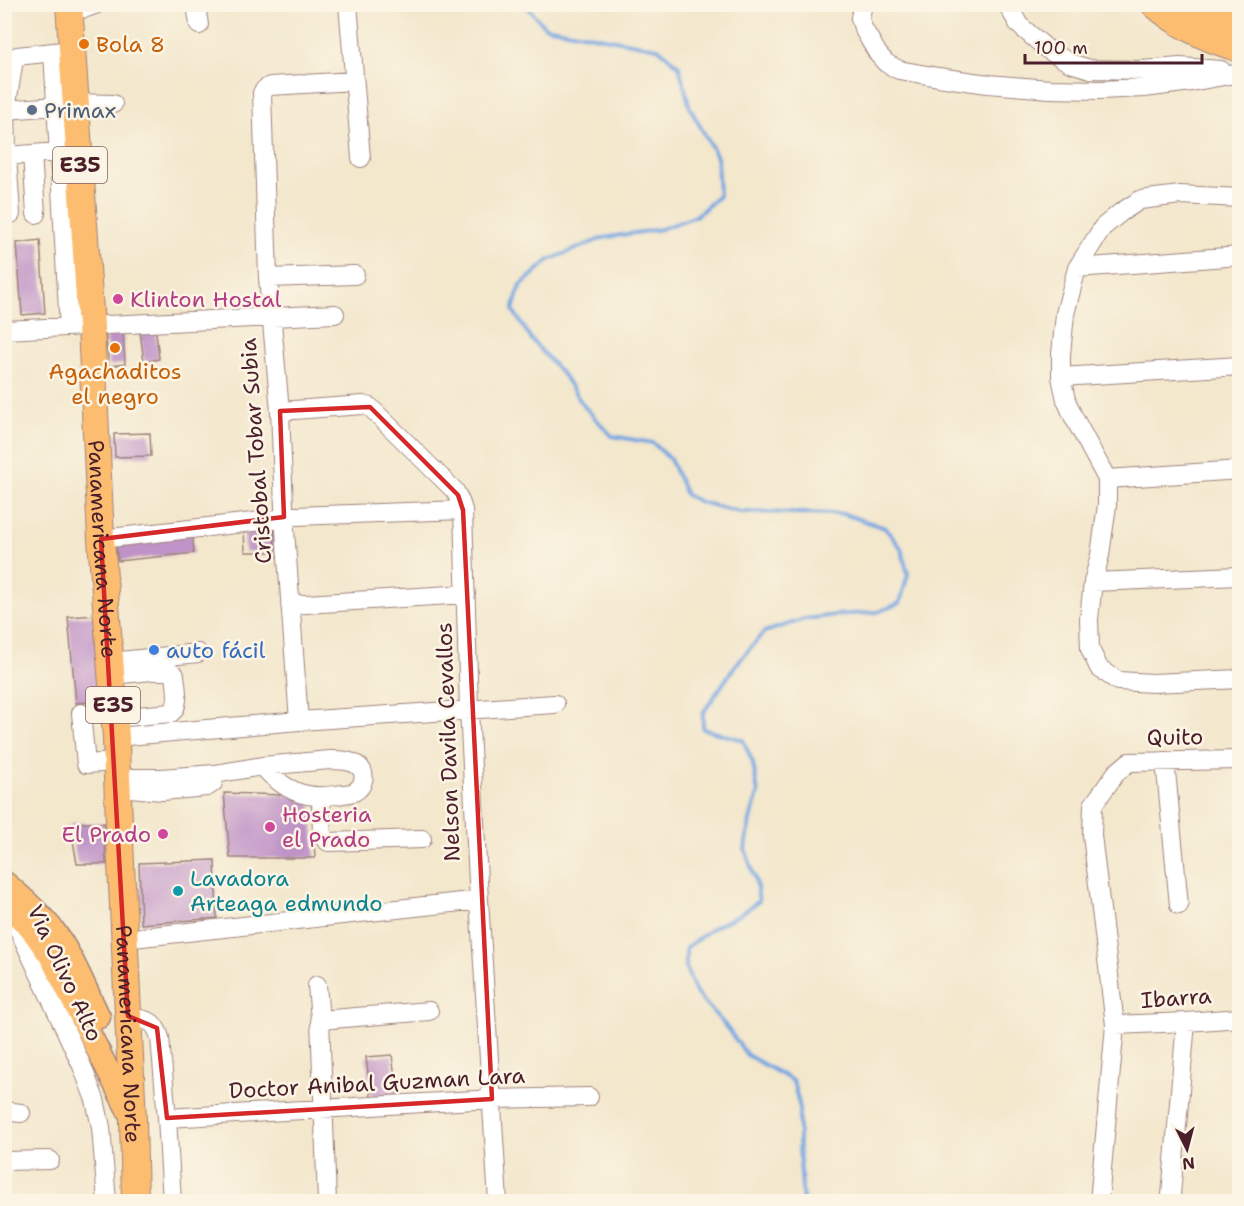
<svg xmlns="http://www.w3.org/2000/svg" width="1244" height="1206" font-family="'Shantell Sans',sans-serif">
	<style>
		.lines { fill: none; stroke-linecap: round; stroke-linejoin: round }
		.stream { stroke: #76a6e0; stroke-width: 4 }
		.building { fill: #bf93c7 }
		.minor-casing { stroke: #9e837c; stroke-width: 20 }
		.major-casing { stroke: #9e837c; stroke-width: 25 }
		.highway-casing { stroke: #9e837c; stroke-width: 28 }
		.minor { stroke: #fff; stroke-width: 18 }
		.major { stroke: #fcbd6f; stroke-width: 22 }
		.highway { stroke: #fcbd6f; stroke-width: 26 }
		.marked { fill: none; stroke: #d62828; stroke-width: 4.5; stroke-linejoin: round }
		.food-dot { fill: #e8710a; stroke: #fcf5e5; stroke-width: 2 }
		.service-dot { fill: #5c6f8a; stroke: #fcf5e5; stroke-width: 2 }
		.hotel-dot { fill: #d1479c; stroke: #fcf5e5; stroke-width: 2 }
		.shop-dot { fill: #3f7fe0; stroke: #fcf5e5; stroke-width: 2 }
		.culture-dot { fill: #0f9aa8; stroke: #fcf5e5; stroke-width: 2 }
		.labels { text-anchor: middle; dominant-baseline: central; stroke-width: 5; stroke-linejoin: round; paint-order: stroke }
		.shield { fill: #fcf5e5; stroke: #7f5f63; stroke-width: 1.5 }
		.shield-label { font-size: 21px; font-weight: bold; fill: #4a1f2b }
		.food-label { font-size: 22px; fill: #c56008; stroke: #fcf5e5; text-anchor: start }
		.service-label { font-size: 22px; fill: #4e5e75; stroke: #fcf5e5; text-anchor: start }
		.hotel-label { font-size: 22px; fill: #b23c85; stroke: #fcf5e5; text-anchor: start }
		.street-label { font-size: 22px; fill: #4a1f2b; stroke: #fcf5e5 }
		.shop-label { font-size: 22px; fill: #366cbe; stroke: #fcf5e5; text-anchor: start }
		.culture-label { font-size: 22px; fill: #0d838f; stroke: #fcf5e5; text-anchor: start }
	</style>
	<rect width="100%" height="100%" fill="#fcf5e5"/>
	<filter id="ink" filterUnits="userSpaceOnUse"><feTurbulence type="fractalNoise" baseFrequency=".0167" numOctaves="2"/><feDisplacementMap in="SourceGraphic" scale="12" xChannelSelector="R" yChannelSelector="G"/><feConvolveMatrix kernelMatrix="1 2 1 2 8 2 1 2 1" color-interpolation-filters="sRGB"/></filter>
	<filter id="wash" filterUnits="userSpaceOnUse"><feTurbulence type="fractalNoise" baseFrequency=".008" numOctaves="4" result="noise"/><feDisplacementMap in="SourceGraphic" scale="24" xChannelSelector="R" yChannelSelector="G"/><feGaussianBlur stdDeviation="1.35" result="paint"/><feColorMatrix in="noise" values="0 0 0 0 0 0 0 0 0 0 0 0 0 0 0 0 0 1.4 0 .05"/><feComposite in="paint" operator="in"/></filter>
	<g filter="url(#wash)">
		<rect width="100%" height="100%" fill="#f3e7cc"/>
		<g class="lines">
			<path class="stream" d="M530,4L529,9L545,27L658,48L679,66L690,108L717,157L719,196L696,216L661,229L603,238L549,260L520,286L513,310L531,339L564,376L583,405L612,436L653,443L670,459L686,495L700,502L740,512L844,514L885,528L901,548L908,574L900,603L878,612L836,615L805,619L764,632L735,666L703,713V729L743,740L753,763L758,794L750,820L745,849L756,881L759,901L739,915L714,927L686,948V968L696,993L724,1024L747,1055L793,1081L799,1104V1148L803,1202"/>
		</g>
		<g id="blocks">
			<path class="building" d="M40,240L45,313L22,315L17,243Z
				M105,330L123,332L125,364L109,366Z
				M140,331L156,332L159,359L144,362Z
				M150,433L151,456L115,457L114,434Z
				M274,527L275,552H245L244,530Z
				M192,531L194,553L118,561L115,538Z
				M97,615L105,701L76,703L68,617Z
				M224,793L311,796L315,858H230Z
				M70,823H104L106,864H77Z
				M215,860L217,918L141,924L139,863Z
				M392,1055L398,1098L371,1097L366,1057Z"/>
		</g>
	</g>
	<g filter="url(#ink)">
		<use href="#blocks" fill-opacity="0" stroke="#9e837c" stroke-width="1.5"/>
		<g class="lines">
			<g class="minor-casing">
				<path id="minor" d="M196,4L199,25
					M348,4L361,158
					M863,4L860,18L863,28L878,54L886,63L899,70L938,77L988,84L1050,89L1099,90L1144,88L1191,82L1240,73
					M1007,4L1019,25L1047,49L1070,63L1090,69L1142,70L1180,67L1221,70
					M69,10L86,8L97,4
					M63,51L17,56L14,59L6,110L7,156L71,151
					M53,52L69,327
					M75,103L113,104
					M6,110L56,106
					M32,154L36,214
					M7,156L11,214
					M1240,198L1180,195L1140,200L1120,213L1103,227L1077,268L1065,314L1061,354V377L1066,400L1073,416L1107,479V505L1100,555L1093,582L1089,619L1090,649L1099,668L1118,681L1153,683L1240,679
					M1077,268L1240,256
					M268,278L355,275
					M4,330L335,314
					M1061,377L1240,366
					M280,411L363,405L370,407L455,491L460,501L463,510L469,709L479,900L498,1202
					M1107,479L1240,470
					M101,539L271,520L295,516L463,510
					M1093,582L1240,576
					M290,605L466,594
					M110,662L198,653
					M111,675L152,671H170L175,675C176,687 181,705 171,713L114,718
					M81,713L86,764L116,762
					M299,721L285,530L280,411L268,278L262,93L265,89L270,86L354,81
					M116,737L299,721L555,704
					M1165,761L1179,905
					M117,778H161L215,774L262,766L330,760C339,760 350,760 357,765C368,772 364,787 354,792C349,794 341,794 335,795C303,800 283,789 262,766
					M131,788L162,791L207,787L213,783L215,774
					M321,797L322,836L328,842L422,839
					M10,911L82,1066L95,1100L101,1127L107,1202
					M124,939L479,900
					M317,985L320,1020L429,1011
					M128,1016C147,1021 154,1018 160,1038L167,1118L172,1202
					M320,1020L327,1202
					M1115,1025L1186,1022L1240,1018
					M4,1111L21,1113
					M167,1118L492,1099L589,1097
					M4,1161L50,1160
					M1171,1195L1186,1022
					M1099,1202L1115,1025L1092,835L1093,805L1116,773L1129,762L1240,760"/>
			</g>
			<g class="major-casing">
				<path id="major" d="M4,882C22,897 40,913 54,931C73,957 85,988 99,1017
					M4,902L32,930L51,957L131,1116"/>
			</g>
			<g class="highway-casing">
				<g id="highway">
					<path id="s1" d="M69,4L91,326L101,539L116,737L117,778L133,1120L135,1202"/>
					<path d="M1154,4C1178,26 1209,40 1240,49"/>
					<path d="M1195,4L1240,27"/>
				</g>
			</g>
			<use href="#minor" class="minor"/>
			<use href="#major" class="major"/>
			<use href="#highway" class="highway"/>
		</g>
	</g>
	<path class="marked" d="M370,407L458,495L463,510L492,1099L167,1118L157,1028L128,1016L101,539L284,517L280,411Z"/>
	<g class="food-dot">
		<circle cx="84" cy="44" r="6"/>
		<circle cx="115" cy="348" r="6"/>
	</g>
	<circle class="service-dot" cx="32" cy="110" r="6"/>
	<g class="hotel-dot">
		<circle cx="118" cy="299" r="6"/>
		<circle cx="270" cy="827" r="6"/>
		<circle cx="163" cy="834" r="6"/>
	</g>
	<circle class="shop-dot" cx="154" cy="650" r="6"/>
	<circle class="culture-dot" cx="178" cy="891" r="6"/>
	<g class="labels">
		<g class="shield">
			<rect x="53" y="147" width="54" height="36" rx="4.5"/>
			<rect x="86" y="687" width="54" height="36" rx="4.5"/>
		</g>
		<g class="shield-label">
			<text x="80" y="165">E35</text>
			<text x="113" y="705">E35</text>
		</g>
		<g class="food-label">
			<text x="96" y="44">Bola 8</text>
			<text x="115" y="371" text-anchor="middle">Agachaditos<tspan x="115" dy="25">el negro</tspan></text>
		</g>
		<g class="service-label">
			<text x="44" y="110">Primax</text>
		</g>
		<g class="hotel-label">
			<text x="130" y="299">Klinton Hostal</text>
			<text x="282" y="814">Hosteria<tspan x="282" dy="25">el Prado</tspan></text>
			<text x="151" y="834" text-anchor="end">El Prado</text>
		</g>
		<g class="street-label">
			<text transform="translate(256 451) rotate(-94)">Cristobal Tobar Subia</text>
			<text stroke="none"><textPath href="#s1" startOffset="546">Panamericana Norte</textPath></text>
			<text transform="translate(1175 737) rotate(-1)">Quito</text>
			<text transform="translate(448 742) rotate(-92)">Nelson Davila Cevallos</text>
			<text transform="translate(65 973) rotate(65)">Via Olivo Alto</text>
			<text transform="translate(1176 998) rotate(-4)">Ibarra</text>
			<text stroke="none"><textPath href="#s1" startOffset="1032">Panamericana Norte</textPath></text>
			<text transform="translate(377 1083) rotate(-3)">Doctor Anibal Guzman Lara</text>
		</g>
		<g class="shop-label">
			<text x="166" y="650">auto fácil</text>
		</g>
		<g class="culture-label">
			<text x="190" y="878">Lavadora<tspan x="190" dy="25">Arteaga edmundo</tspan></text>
		</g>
	</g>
	<rect width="1244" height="1206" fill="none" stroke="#fcf5e5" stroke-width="24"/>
	<g transform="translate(1187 1149) rotate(174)" stroke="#fcf5e5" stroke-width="4.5" paint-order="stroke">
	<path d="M0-4.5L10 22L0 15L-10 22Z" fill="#4a1f2b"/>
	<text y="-9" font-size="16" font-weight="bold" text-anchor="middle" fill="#4a1f2b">N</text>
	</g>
	<path d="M1025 54v9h177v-9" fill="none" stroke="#4a1f2b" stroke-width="3"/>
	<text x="1034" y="54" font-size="18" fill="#4a1f2b" stroke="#fcf5e5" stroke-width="4.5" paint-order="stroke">100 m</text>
</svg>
